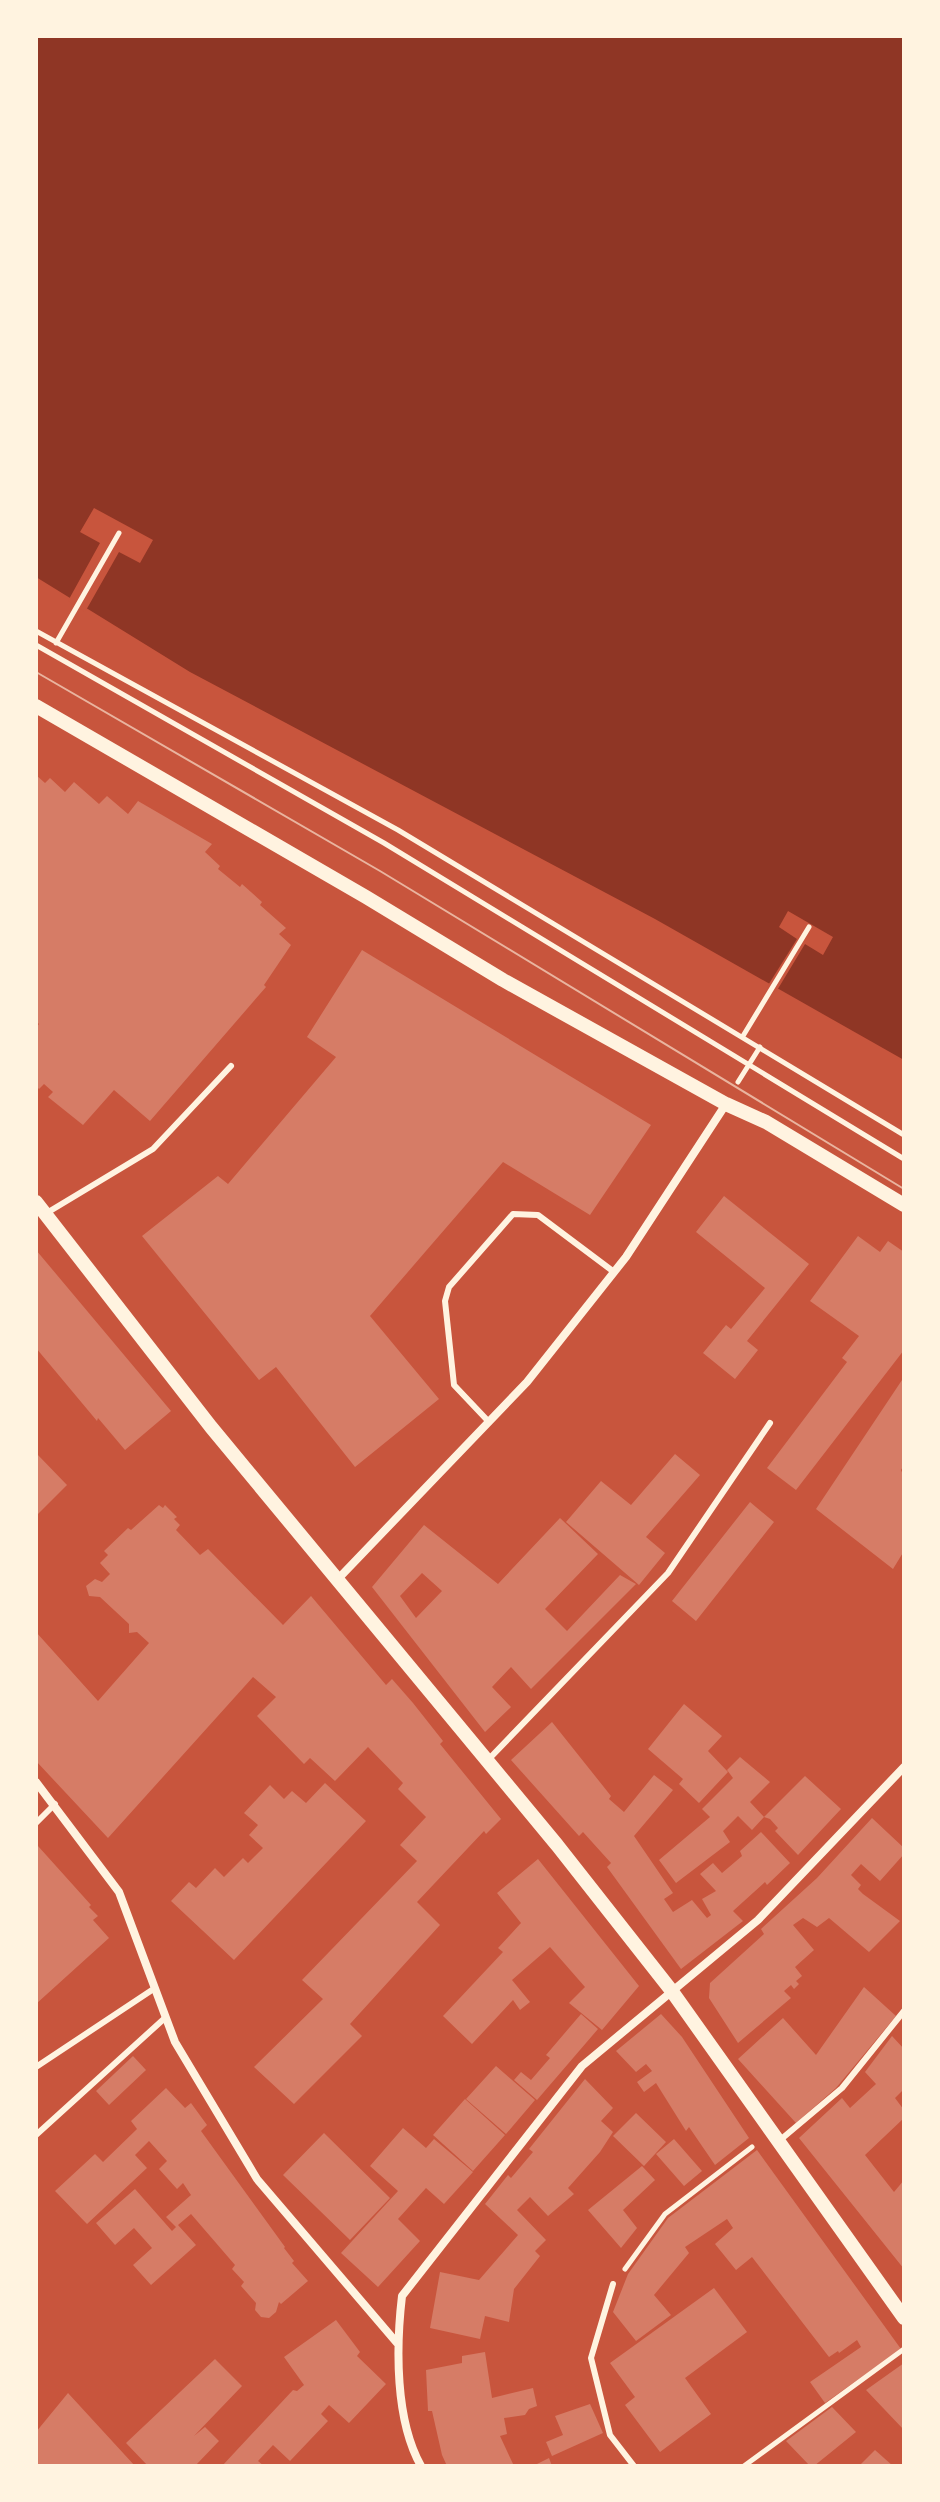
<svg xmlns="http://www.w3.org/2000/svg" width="940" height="2502" font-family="Karla,sans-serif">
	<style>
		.water { fill: #8f3625 }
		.pier { fill: #c8553d }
		.building { fill: #d67c66; fill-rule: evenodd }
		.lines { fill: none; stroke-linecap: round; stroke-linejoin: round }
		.path { stroke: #fff3e0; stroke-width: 5 }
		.service { stroke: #fff3e0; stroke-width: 6 }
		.minor { stroke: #fff3e0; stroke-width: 8 }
		.tertiary { stroke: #fff3e0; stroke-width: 14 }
		.tram { stroke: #e9b49f; stroke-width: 2 }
	</style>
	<rect width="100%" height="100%" fill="#c8553d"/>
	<path class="water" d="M36,36H904V1060L655,919L190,672L36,577Z"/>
	<path class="pier" d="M94,508L153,540L140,563L119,552L85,612L68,601L100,543L80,532Z
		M788,911L833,937L823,955L805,944L776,992L767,987L797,939L779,927Z"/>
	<path class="building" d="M36,775L45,783L50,778L65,792L74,782L99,804L107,796L128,814L138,801L212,844L205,852L220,866L218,869L240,887L242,884L262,902L260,905L286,928L279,934L291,945L264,985L266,987L150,1121L114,1090L83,1125L48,1097L53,1092L44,1084L39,1089L36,1086V1028L39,1024L36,1021Z
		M362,950L651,1125L590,1215L503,1162L432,1244L370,1316L439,1399L355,1467L276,1367L259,1380L142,1236L218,1176L228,1184L336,1057L307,1037Z
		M724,1196L809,1264L747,1341L758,1350L735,1379L703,1353L726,1325L731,1329L765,1288L696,1232Z
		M858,1236L880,1252L888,1241L904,1252V1350L796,1490L767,1468L847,1362L842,1358L859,1336L810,1301Z
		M36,1250L171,1411L125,1450L98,1418L97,1421L36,1348Z
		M904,1377V1465L901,1470L904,1477V1551L893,1569L816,1509Z
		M36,1453L67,1485L36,1516Z
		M675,1454L700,1475L646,1537L665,1553L639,1585L566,1522L601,1481L631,1505Z
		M750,1502L774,1522L696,1621L672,1601Z
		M159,1505L163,1508L165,1505L177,1517L174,1519L180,1525L176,1530L200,1555L208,1549L283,1625L311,1596L386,1685L392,1679L413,1703L443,1741L440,1744L501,1819L486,1834L484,1831L417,1902L440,1925L350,2024L362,2036L294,2104L254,2067L323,1999L302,1980L417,1861L400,1845L426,1817L398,1789L403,1783L368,1747L335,1781L310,1758L304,1764L257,1716L276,1697L253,1677L108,1838L36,1761V1632L98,1701L149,1643L137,1632L129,1633V1624L100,1597L89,1596L86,1586L95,1579L102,1582L110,1574L100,1563L108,1555L104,1551L128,1528L131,1530Z
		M560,1518L598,1554L545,1609L567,1631L620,1575L636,1584L531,1689L511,1667L492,1687L511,1707L485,1732L372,1587L424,1525L498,1584ZM422,1573L442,1591L416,1618L400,1596Z
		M684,1704L722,1736L708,1751L728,1772L699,1803L679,1784L683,1779L648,1749Z
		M552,1722L611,1796L609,1799L624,1812L654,1775L673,1790L634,1836L673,1893L664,1899L673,1912L692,1900L707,1918L711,1915L702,1899L716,1891L700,1874L713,1863L722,1873L742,1856L740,1851L761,1832L790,1863L767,1885L765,1882L733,1911L743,1921L681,1969L607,1867L611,1863L583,1832L579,1836L511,1760Z
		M740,1757L770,1782L750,1802L764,1817L752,1830L738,1816L723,1831L730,1842L676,1883L659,1860L710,1817L702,1809L733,1778L727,1770Z
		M805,1776L841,1809L798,1855L775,1831L778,1828L770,1819L764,1817Z
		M325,1783L366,1821L234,1960L171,1901L189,1882L196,1888L215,1868L224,1877L243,1858L248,1863L263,1848L249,1835L258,1825L244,1813L270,1785L284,1799L292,1791L306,1803Z
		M872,1818L904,1848V1854L880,1881L861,1864L851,1875L861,1885L858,1889L863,1894L900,1921L869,1952L829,1918L817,1927L803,1918L793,1925L814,1950L795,1967L802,1976L796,1981L799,1984L794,1989L791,1985L784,1991L791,1998L738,2043L709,1998L710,1983L764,1934L761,1929L817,1878Z
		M38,1846L91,1905L89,1907L98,1916L93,1920L109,1938L36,2004V1848Z
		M538,1859L639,1986L602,2030L569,2003L585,1987L550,1947L512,1980L530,2002L520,2010L513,2000L472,2044L443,2016L503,1952L498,1948L521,1923L497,1893Z
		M864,1987L896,2016L836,2088L796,2123L738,2059L783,2018L816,2055Z
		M581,2014L598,2029L537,2100L514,2080L521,2072L531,2080L550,2058L546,2055Z
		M661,2014L682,2037L749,2138L715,2165L689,2127L686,2131L656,2083L644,2092L637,2082L652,2071L646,2064L636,2072L616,2051Z
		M892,2036L904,2049V2089L895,2098L904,2110V2118L865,2155L894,2192L904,2180V2269L799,2138L842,2098L850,2108L876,2084L865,2072Z
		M133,2056L146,2070L109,2105L96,2091Z
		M496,2066L535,2100L506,2134L466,2099Z
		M585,2079L613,2108L601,2121L613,2132L600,2152L568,2188L574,2194L548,2216L530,2197L517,2210L546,2240L535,2251L540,2256L514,2289L509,2322L485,2316L480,2339L430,2328L440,2272L479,2280L518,2235L485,2204L508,2175L511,2178L533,2152L529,2149Z
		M166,2088L185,2108L191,2103L207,2125L201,2131L285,2247L284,2248L294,2261L292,2263L308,2281L281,2304L279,2302L276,2312L269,2318L261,2317L255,2310L256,2303L241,2286L244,2282L232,2269L235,2265L191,2214L178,2225L196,2245L151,2285L133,2265L152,2248L134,2228L115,2245L96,2223L135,2189L172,2231L176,2227L166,2217L191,2195L183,2183L177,2189L159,2169L167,2161L149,2141L135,2155L147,2168L87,2224L55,2191L95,2154L103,2162L137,2129L131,2121Z
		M465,2099L505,2135L473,2171L433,2135Z
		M636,2113L666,2142L644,2166L613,2136Z
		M403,2128L426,2148L434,2139L473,2172L444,2204L426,2188L398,2219L420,2241L378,2287L341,2253L398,2191L370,2166Z
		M324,2133L390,2198L350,2240L283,2175Z
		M674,2139L702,2171L684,2186L656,2154Z
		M757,2150L901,2349L825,2403L810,2382L861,2347L857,2340L839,2353L838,2351L829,2357L752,2257L736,2270L715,2244L733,2228L727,2219L685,2247L689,2253L654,2295L671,2315L636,2341L613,2312L628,2274L668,2218Z
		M642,2166L655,2180L623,2210L637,2228L621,2248L588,2210Z
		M714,2288L747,2332L685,2378L711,2414L660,2452L625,2405L635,2397L610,2363Z
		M336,2320L360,2352L357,2356L386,2384L349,2423L329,2405L321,2414L328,2421L290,2461L273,2445L258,2461L264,2466H222L293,2390L297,2391L304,2385L284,2357Z
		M485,2352L492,2398L533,2388L537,2406L529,2409L525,2415L504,2418L507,2434L500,2436L514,2466H447L442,2455L432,2411H428L426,2370L462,2363V2356Z
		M215,2359L242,2386L194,2436L205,2427L219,2441L195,2466H148L126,2443Z
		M904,2363V2430L866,2390Z
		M68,2393L135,2466H36V2432Z
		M590,2404L603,2433L552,2456L546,2442L563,2435L555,2416Z
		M832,2407L856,2432L814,2466H810L786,2441Z
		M875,2450L893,2466H859Z
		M549,2458L552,2466H533Z"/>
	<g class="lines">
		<path class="path" d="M36,631L398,830L904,1135
			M56,643L119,533
			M36,645L384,843L904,1159
			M743,1036L809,927
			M738,1082L760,1047
			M625,2269L665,2214L752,2147
			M744,2466L904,2349"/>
		<path class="service" d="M45,1214L153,1149L231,1066
			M489,1422L454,1385L445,1301L449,1287L513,1214L538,1215L614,1272
			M487,1761L668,1573L770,1423
			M36,1823L55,1804
			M36,2067L155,1988
			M36,2135L166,2017
			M779,2141L842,2088L904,2011
			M613,2284L591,2358L610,2435L634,2466"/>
		<path class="minor" d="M337,1580L527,1382L626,1257L726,1104
			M36,1782L119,1892L175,2042L257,2179L397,2343
			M421,2466C395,2420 396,2347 402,2296L582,2066L758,1920L904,1767"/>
		<path class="tertiary" d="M36,706L366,897L503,980L726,1104L766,1122L904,1205
			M36,1202L211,1427L557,1845L671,1990L904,2318"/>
		<path class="tram" d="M36,672L380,871L904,1189"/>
	</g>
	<rect width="940" height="2502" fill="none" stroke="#fff3e0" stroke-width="76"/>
</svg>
